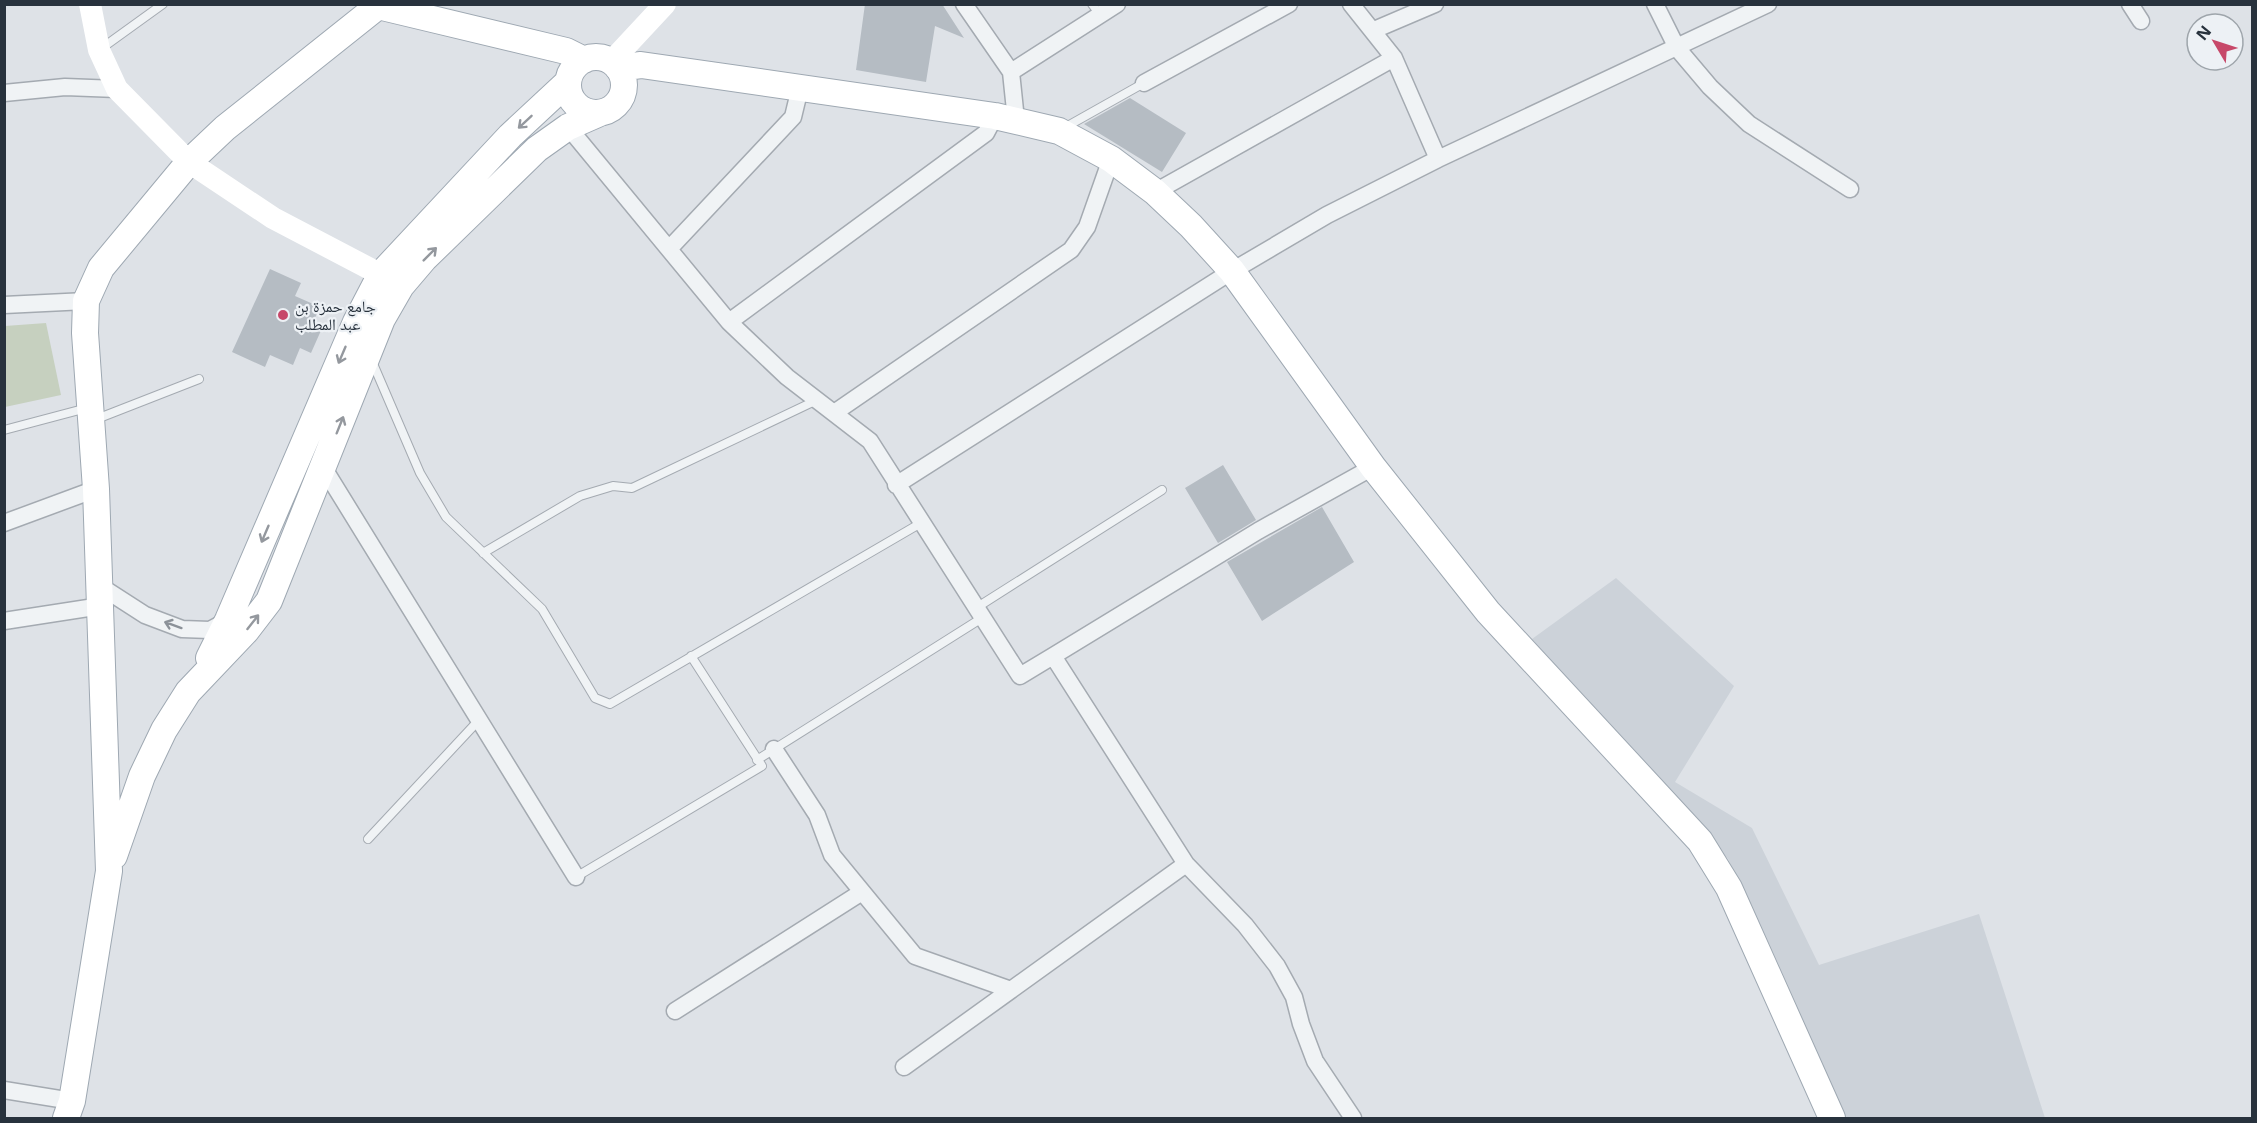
<svg xmlns="http://www.w3.org/2000/svg" width="2257" height="1123" font-family="'Open Sans','Noto Naskh Arabic',sans-serif">
	<style>
		.built { fill: #ccd2d9 }
		.green { fill: #c6d0bf }
		.building { fill: #b5bcc3 }
		.lines { fill: none; stroke-linecap: round; stroke-linejoin: round }
		.lane-casing { stroke: #a4aab1; stroke-width: 10 }
		.street-casing { stroke: #a4aab1; stroke-width: 19 }
		.primary-casing { stroke: #9ea8b2; stroke-width: 28 }
		.lane { stroke: #f0f3f5; stroke-width: 8 }
		.street { stroke: #f0f3f5; stroke-width: 16 }
		.secondary { stroke: #fff; stroke-width: 22 }
		.primary { stroke: #fff; stroke-width: 26 }
		.oneway { stroke: #94989e }
		.oneway2 { stroke: #8c9299 }
		.poi-dot { fill: #c74869; stroke: #edf1f5; stroke-width: 2 }
		.labels { text-anchor: middle; dominant-baseline: central; stroke-width: 4.5; stroke-linejoin: round; paint-order: stroke }
		.poi-label { font-size: 16px; fill: #28323d; stroke: #edf1f5; text-anchor: start }
	</style>
	<rect width="100%" height="100%" fill="#dee2e7"/>
	<path class="built" d="M1616,578L1734,686L1675,782L1752,828L1819,965L1979,914L2045,1118H1843L1728,859L1532,639Z"/>
	<path class="green" d="M46,323L61,395L5,407V326Z"/>
	<path class="building" d="M865,4H942L964,38L935,26L926,82L856,70Z
		M1130,98L1186,133L1162,172L1084,124Z
		M270,269L301,283L295,296L320,307L313,322L323,326L311,353L300,348L293,365L270,355L265,367L232,352Z
		M1223,465L1256,520L1218,543L1185,488Z
		M1322,507L1354,562L1262,621L1227,562Z"/>
	<g class="lines">
		<g class="lane-casing">
			<path id="lane" d="M1092,4L1100,15
				M102,48L163,4
				M1064,128L1144,83
				M371,359L420,473L446,517L542,609L595,698L610,704L921,523
				M94,420L199,379
				M4,430L87,408
				M483,553L580,496L613,486L632,488L817,400
				M976,608L1162,490
				M757,760L982,618
				M368,839L479,720
				M576,877L762,766L691,656"/>
		</g>
		<g class="street-casing">
			<path id="street" d="M964,4L1011,72L1016,120
				M1351,4L1394,58L1438,159
				M1655,4L1677,48L1710,87L1749,124L1850,189
				M2130,4L2141,21
				M1374,30L1435,4
				M1011,72L1117,4
				M1144,83L1289,4
				M4,93L65,87L117,89
				M568,127L729,322L787,377L870,441L1020,676L1053,656
				M1155,192L1394,58
				M669,249L793,117L800,88
				M4,305L86,301
				M729,322L986,133L995,116
				M834,413L1071,250L1087,227L1111,159
				M323,467L576,877
				M896,485L1232,271L1327,215L1438,159L1768,4
				M4,523L96,489
				M100,586L145,615L182,629L210,630L228,620
				M4,621L101,606
				M774,749L817,815L832,855L915,956L1011,990
				M675,1011L862,892
				M904,1067L1186,864
				M4,1090L72,1101
				M1353,1118L1315,1061L1301,1024L1294,997L1277,966L1245,925L1186,864L1053,656L1258,531L1373,467"/>
		</g>
		<g class="primary-casing">
			<path id="primary" d="M568 85a28 28 0 1 1 56 0a28 28 0 1 1-56 0Z
				M618,68L641,65L995,116L1059,131L1111,159L1155,192L1191,226L1232,271L1373,467L1488,612L1700,841L1729,888L1832,1118
				M209,658L228,620L356,322L381,274L510,136L568,82
				M114,856L142,776L164,730L188,692L246,631L269,601L382,319L401,286L424,259L537,149L568,127L600,113
				M66,1118L72,1101L109,871L96,489L85,333L86,301L101,268L189,162L225,128L378,6L566,51L584,60"/>
		</g>
		<use href="#lane" class="lane"/>
		<use href="#street" class="street"/>
		<path class="secondary" d="M90,4L99,50L117,89L189,162L273,218L397,283
			M611,62L665,4"/>
		<use href="#primary" class="primary"/>
	</g>
	<defs><path id="oneway-shaft" d="M-6 0H5M1.5-3L5.5 0L1.5 3" fill="none" stroke-width="1.6" stroke-linecap="round" stroke-linejoin="round" transform="scale(1.5)"/></defs>
	<g class="oneway">
		<use href="#oneway-shaft" transform="translate(525 122) rotate(137)"/>
		<use href="#oneway-shaft" transform="translate(430 254) rotate(-45)"/>
		<use href="#oneway-shaft" transform="translate(342 355) rotate(113)"/>
		<use href="#oneway-shaft" transform="translate(340 425) rotate(-68)"/>
		<use href="#oneway-shaft" transform="translate(265 534) rotate(113)"/>
		<use href="#oneway-shaft" transform="translate(253 622) rotate(-52)"/>
	</g>
	<use class="oneway2" href="#oneway-shaft" transform="translate(173 625) rotate(-160)"/>
	<circle class="poi-dot" cx="283" cy="315" r="6"/>
	<g class="labels">
		<g class="poi-label">
			<text x="295" y="306">جامع حمزة بن<tspan x="295" dy="18">عبد المطلب</tspan></text>
		</g>
	</g>
	<rect width="2257" height="1123" fill="none" stroke="#28323d" stroke-width="12"/>
	<g transform="translate(2215 42) rotate(309)"><circle r="28" fill="#edf1f5" stroke="#9ea5ab" stroke-width="1.5"/>
	<path d="M0-4.5L10 22L0 15L-10 22Z" fill="#c74869"/>
	<text y="-9" font-size="16" font-weight="bold" text-anchor="middle" fill="#28323d">N</text>
	</g>
</svg>
